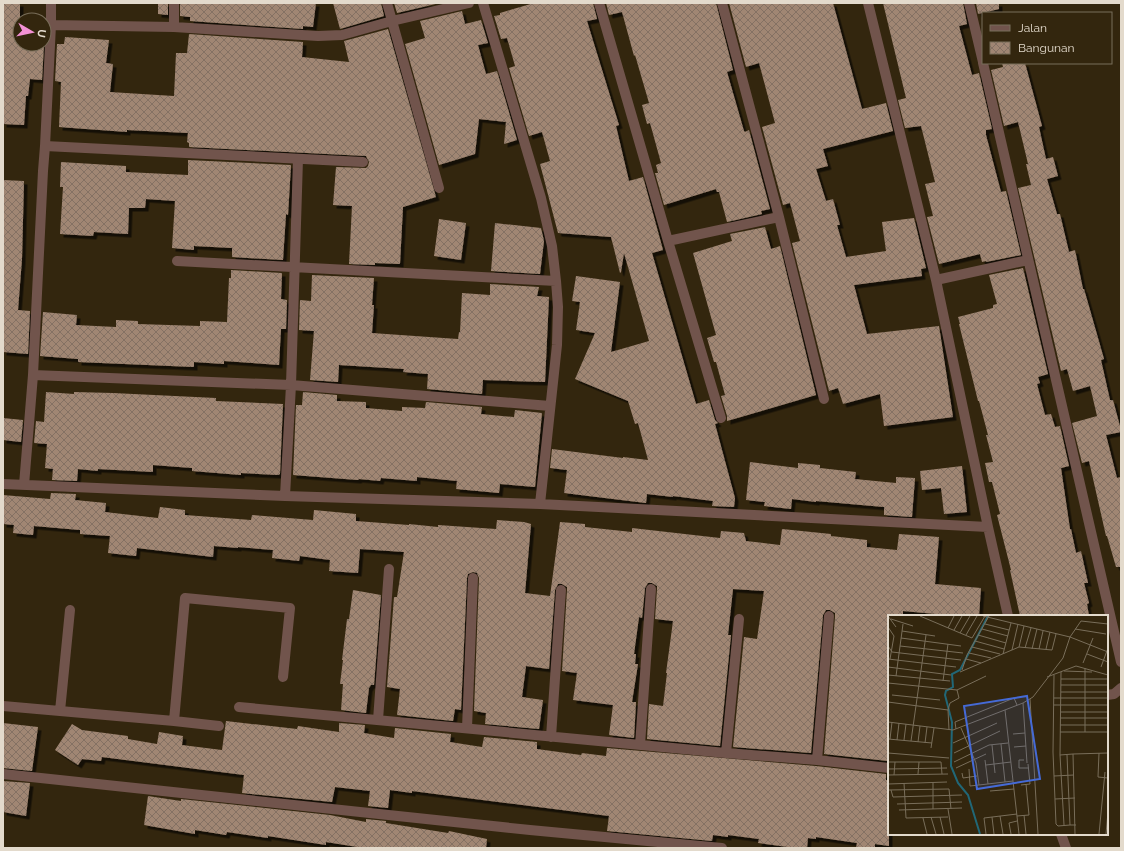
<svg xmlns="http://www.w3.org/2000/svg" width="1124" height="851" font-family="Raleway,sans-serif">
	<style>
		.building { fill: url(#building-cross-hatch); filter: url(#shadow) }
		.lines { fill: none; stroke-linecap: round; stroke-linejoin: round }
		.minor { stroke: #71544c; stroke-width: 10 }
		.inset-river { fill: none; stroke: #216777; stroke-width: 2 }
		.inset-road { fill: none; stroke: #796e5a; stroke-width: 1 }
		.view { fill: #456ad6; fill-opacity: 0.15; stroke: #456ad6; stroke-width: 2 }
		.inset-edge { fill: none; stroke: #e3dacc; stroke-width: 2 }
	</style>
	<defs>
		<pattern id="building-cross-hatch" width="8" height="8" patternUnits="userSpaceOnUse"><rect width="8" height="8" fill="#a08673"/><path d="M0 0l8 8M0 8l8-8" fill="none" stroke="#847163"/></pattern>
		<filter id="shadow"><feDropShadow dx="3.5" dy="3.5" stdDeviation="0" flood-color="#0009"/></filter>
	</defs>
	<rect width="100%" height="100%" fill="#33260e"/>
	<path class="building" d="M3,3H20V44H44L42,80L30,79L28,96H26L24,125L3,124Z
		M158,3H168V15L158,14Z
		M180,3H316L313,27L303,26V29L190,21V17L180,16Z
		M333,3H381L384,16L340,29Z
		M394,3H440L397,13Z
		M534,3H593L597,19L587,21L619,125L616,126L629,181L643,177L663,250L652,253L696,404L709,400L715,420L718,423L715,424L735,498L734,507L712,506L713,501L673,496V497L647,494L646,503L564,493L567,470L550,468L552,449L623,458V457L648,460L638,423L635,424L628,401L575,379L595,333L576,330L580,302L572,301L576,276L620,282L611,352L649,341L624,253L621,272L620,273L611,237L558,233L540,164L550,161L542,132L529,136L509,68L515,66L507,38L501,39L494,16L500,15V13Z
		M606,3H716L733,70L727,72L744,131L745,132L749,130L770,209L761,211L762,214L727,222L719,192H717L716,189L664,205L655,173H658L656,165L661,163L650,123L647,124L642,105L649,103L635,55L634,56L622,12L609,15Z
		M729,3H833L862,109L886,103L893,131L823,149L828,166L816,169L826,201L833,199L840,225H837L846,257L886,251L882,222L914,218L926,268L921,269L922,276L854,285L867,334L939,326L953,417L884,426L880,394L843,404L838,388L829,391L792,243L800,241L790,203L783,205L762,127L775,123L759,63L746,67Z
		M883,3H963L967,24L959,26L972,75L979,73L992,129L986,130V135L1001,192L1006,191L1021,255L986,262V261L982,262L980,254L939,264L927,217L933,216L925,184L935,182L921,126L905,128L898,100L906,98Z
		M976,3H999V9L978,14Z
		M462,11L465,24L481,20L488,43L478,45L486,74L497,71L517,140L504,144L506,122L479,119L475,154L439,165L405,44L425,38L420,21Z
		M388,29L436,197L403,207L400,264L375,263V265L349,264L352,206L333,205L336,167L366,168L368,166L369,162L366,156L189,147V143L187,142L188,133L127,130V132L59,127L61,82L55,81L57,44H64L65,37L109,40L106,63L113,64L110,92L174,96L176,53H187L189,34L303,42L302,57L349,62L344,41Z
		M1002,63H1025L1042,126L1039,127L1046,159L1053,157L1058,176L1047,179L1057,214H1060L1069,252L1075,250L1083,289H1084L1104,359L1101,360L1110,400H1113L1121,430V432L1106,435L1117,478L1121,477V567H1116L1107,536H1106L1089,461L1082,463L1072,423L1097,416L1090,386L1073,391L1067,369L1061,371L1018,188L1031,185L1026,164H1028L1018,122L1004,126L991,70L1003,67Z
		M188,160L291,165L288,215L286,214L283,260L232,257V248L194,246V250L172,248L175,201L146,199L145,208H129L128,234L94,232L93,236L60,234L63,187H60L61,162L126,166V172L188,175Z
		M3,180L24,181L22,259L18,310L30,311L28,354L3,352Z
		M439,219L466,223L461,260L434,256Z
		M495,223L541,228L544,241L540,274L491,271Z
		M765,227L771,249L780,246L816,395L727,421V416L721,396L725,395L716,362H714L707,338L716,335L693,253L732,241L730,234Z
		M1023,268L1048,374L1038,377L1040,383L1037,384L1045,415L1051,414L1055,427L1060,426L1069,466L1061,468L1070,529H1071L1076,553L1081,551L1088,583H1084L1089,603L1087,604L1089,616H1020L1010,570H1011L997,515L1000,514L992,482H989L985,463L993,462L986,435H988L979,401H978L959,324H960L958,317L993,308V305L997,304L989,275Z
		M231,270L282,273L281,299L287,300L286,329H281L279,365L224,361V364L194,362V367L78,362V359L40,356L43,312L77,315L76,325L116,327V320L138,321V324L200,326V321L227,322L229,278H231Z
		M312,275L374,278L372,305H374L372,333L458,339L459,332H460L462,293L490,295V284L539,287L537,296L549,297L545,382L483,380L482,394L427,389L428,374L403,372L404,369L339,365L338,382L310,380L314,331L299,330L300,300L311,301Z
		M46,392L74,394V392L113,393L216,398V401L283,404L280,474L278,475L241,473V475L192,471V468L153,465V472L98,469V471L78,469L77,481L52,480L53,469L45,468L47,444L34,443L36,421L44,422Z
		M303,392L337,395V401L366,402V408L402,411V407L425,408L426,402L482,407L481,414L514,417L515,410L542,413L535,487L500,484L499,493L456,489L457,481L417,477V481L381,478L380,481L359,479L358,480L293,475L296,405H302Z
		M3,418L23,420L21,442L3,440Z
		M750,462L798,468V463L820,465V468L856,472L855,479L896,483V477L915,478L912,517L884,515V507L816,501V502L792,499L791,509L764,506L765,502L746,500Z
		M962,466L967,512L944,514L941,488L922,490L920,471Z
		M51,493L76,494L75,500L106,503L105,512L158,518L160,507L185,510V515L251,520L252,515L313,520L314,510L356,514V521L409,525V524L438,527V525L496,529L497,520L524,522L531,524L525,593L550,596L560,522L585,524V527L632,532V528L720,538L721,531L744,533L746,541L780,545L782,529L831,534V536L867,540V547L897,550L899,534L939,537L935,584L981,588L979,616H958L903,611V616H889L888,761L824,754L835,617V613L830,610H826L823,615L811,753L733,747L744,637L757,639L764,591L733,589L728,635H731L720,746L647,739L649,704L663,706L667,673H666L673,621L655,619L657,589V586L652,583H648L645,588L642,618L639,617L634,654H636L635,664H638L632,702H636L634,738L609,735L613,705L573,700L577,673L562,671L567,590V587L562,584H558L555,590L549,669L526,666L522,697L543,700L539,729L485,724L486,713L474,711L479,578L477,573L473,572L468,574L467,578L461,710L455,709L453,721L397,715L400,689L387,687L394,597H397L404,552L360,549L358,573L329,571L330,560L300,556L299,561L272,558L273,550L238,547V548L214,546L213,557L137,548L136,556L108,553L110,536L80,534V530L34,526L33,535L13,533L14,525L3,524V495L50,499Z
		M353,590L381,595L374,685H371L369,688L366,713L341,710L343,684H340L343,660H342L347,619H349Z
		M226,721L297,729L298,726L339,732V723L365,725L364,733L394,738L395,728L451,734L450,742L482,747L484,737L537,742V749L581,755L582,753L606,756L607,748L816,766L886,774V780L889,781V846L875,844V848H856L857,843L816,837V839L808,838L807,848H788V847L758,843L759,839L728,835V837L713,835L712,841L607,831L609,816L412,791V793L390,790L388,808L368,806L370,791L335,787L332,802L242,793L244,775L102,757L101,761L82,759L78,765L55,750L72,724L82,730L128,736V739L157,744L159,732L183,736L182,745L222,750Z
		M3,723L38,727L32,771L3,768Z
		M3,781L30,783L26,816L3,812Z
		M148,796L181,801V799L330,815L366,822V819L386,821V823L448,833L449,831L487,839L486,848H364L326,842V845L268,836V838L227,832L226,835L195,830V834L144,825Z"/>
	<g class="lines">
		<path class="minor" d="M51,3V25
			M387,3L439,188
			M483,3L541,198L552,246L556,281L558,307L557,345L540,504
			M599,3L668,241L721,418
			M722,3L779,217L824,399
			M868,3L936,280L988,527L1008,616
			M969,3L983,62
			M174,27V3
			M983,63L1121,662
			M45,146L363,162
			M668,241L779,217
			M177,261L556,281
			M936,280L1028,260
			M33,375L291,385L550,406
			M3,484L285,496L540,504L988,527
			M24,485L33,375L43,171L45,146L51,25L174,27L318,36L342,35L392,21L469,3
			M285,496L291,385L298,159
			M1107,695L1114,694L1121,688
			M3,706L174,721L219,726
			M239,707L726,753L817,760L889,768
			M60,711L70,610
			M378,720L389,569
			M174,721L185,598L290,608L283,677
			M467,728L473,578
			M551,737L561,590
			M640,745L651,589
			M726,753L739,619
			M817,760L829,616
			M3,774L530,830L722,848
			M1061,834L1066,848"/>
	</g>
	<g transform="translate(888 615)">
		<rect width="220" height="220" fill="#33260e"/>
		<path class="inset-river" d="M92,219L80,180L70,168L63,151L64,107L57,80L58,76L65,72L64,59L72,55L100,1"/>
		<path class="inset-road" d="M0,1L8,12M32,1L84,23L97,1M95,1L182,22L220,37M3,4L25,11M97,9L121,15M0,12L6,21L2,44M60,13L66,1M94,14L120,21M187,14L218,19M66,15L74,1M14,16L47,21M72,18L82,1M78,20L89,1M90,20L118,28M13,23L73,31M87,26L116,34M0,31L4,37L73,45M12,31L75,38M84,32L112,39M131,32L136,11M137,33L143,13M144,34L149,14M151,34L155,16M158,34L162,17M124,35L130,9M81,38L103,43M115,39L123,8M199,39L220,47M0,44L68,52M78,44L93,48M195,48L205,23M0,52L63,60M213,52L220,33M74,55L79,40L101,1M176,56L204,57M72,57L131,32L164,35L168,19M173,57L172,140L176,210M0,60L62,66M166,60L165,137L168,209L170,211L182,210M8,61L15,9M159,62L188,51L220,60M173,64H220M55,66L60,29M0,68L69,75L98,61M173,70H220M173,77H220M4,80L52,85M166,83H220M142,84L150,219M0,87L60,95M135,88L139,148M166,90H220M117,95L131,219M173,97H220M172,103H220M0,107L65,115L135,88L145,82L175,43L182,22L193,6L220,9M172,110H220M73,113L88,148L91,170L125,166M68,114L67,107L126,83L129,90M61,115L60,95L62,88L71,83L69,75M172,117H220M197,117V53M125,119L137,118M0,124L44,128M2,124L4,107M9,125L11,108M16,125L18,109M23,126L38,20M30,127L32,111M37,128L39,112M65,128L109,108M113,129L117,167M104,130L107,158M126,132L138,131M43,133L46,113M0,138L61,143M66,138L112,116M211,138L210,162L220,163M172,140L185,139M179,140L182,210H188M97,145L100,169M136,145H131V153H141M0,147H53L54,159M66,147L101,130L120,128M98,150L123,147M68,153L98,139M0,154L59,153M81,154L82,171L91,170M74,158L75,163L89,161M30,159L31,147M0,160L60,159M6,160L7,147M166,161L186,160M16,168L18,203L60,202M45,168V194M0,169L59,167M133,170L142,169L140,149M0,175L61,174L63,194M3,175L5,182L74,180M102,176L126,174M167,184L187,183M9,189L74,187M60,194L64,219M11,195L74,193M136,200L138,219M112,201L115,219M129,201L141,200L138,169M43,202L48,219M52,202L56,219M104,202L106,219M35,203L39,219M98,219L96,203L129,199M123,219L121,208L129,206M187,219L185,139L220,138M211,219L217,157M218,219L220,197"/>
		<path class="view" d="M139,81L152,164L89,174L76,91Z"/>
		<rect width="220" height="220" class="inset-edge"/>
	</g>
	<rect width="1124" height="851" fill="none" stroke="#e3dacc" stroke-width="8"/>
	<rect x="982" y="12" width="130" height="52" fill="#33260e" stroke="#796e5a"/>
	<rect x="990" y="25" width="20" height="6" fill="#71544c" stroke="#796e5a"/>
	<text x="1018" y="32" font-size="12" fill="#e3dacc">Jalan</text>
	<rect x="990" y="42" width="20" height="12" fill="url(#building-cross-hatch)" stroke="#796e5a"/>
	<text x="1018" y="52" font-size="12" fill="#e3dacc">Bangunan</text>
	<g transform="translate(32 32) rotate(99)"><circle r="19" fill="#33260e" stroke="#796e5a"/>
	<path d="M0-3L7 15L0 10L-7 15Z" fill="#f391d5"/>
	<text y="-6" font-size="11" font-weight="bold" text-anchor="middle" fill="#e3dacc">U</text>
	</g>
</svg>
